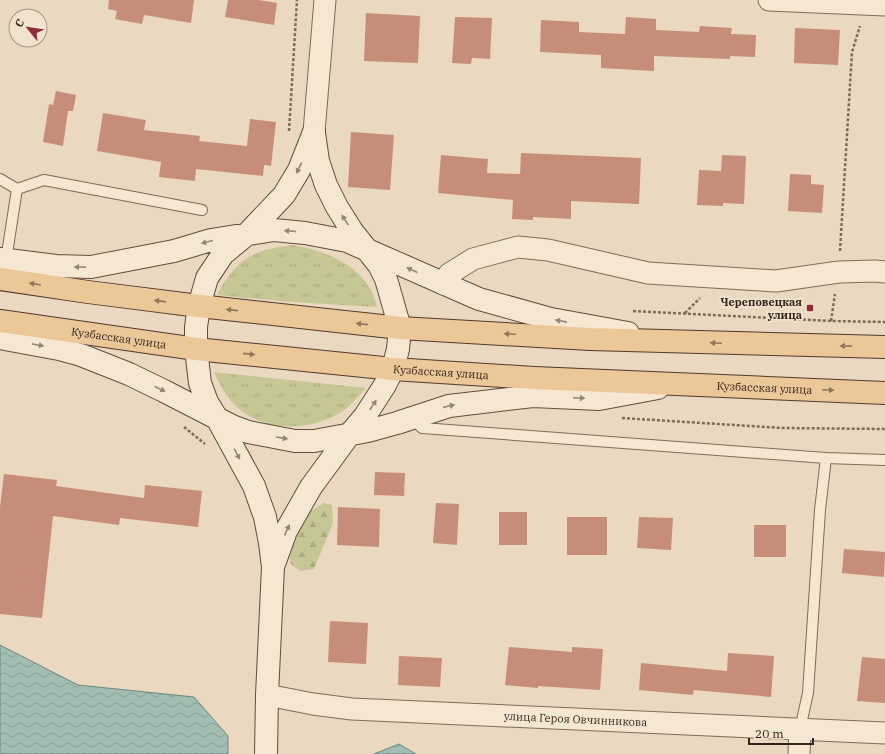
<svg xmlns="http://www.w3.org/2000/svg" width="885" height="754" font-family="'IBM Plex Serif',serif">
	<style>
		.grass { fill: url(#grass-tufts) }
		.forest { fill: url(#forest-firs) }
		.water { fill: url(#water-waves); stroke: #6a897e }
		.building { fill: #c68e78 }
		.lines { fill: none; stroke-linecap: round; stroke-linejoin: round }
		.lane-casing { stroke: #826a59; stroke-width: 12 }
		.street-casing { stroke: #826a59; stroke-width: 23 }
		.secondary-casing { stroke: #634b3c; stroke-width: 24 }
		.primary-casing { stroke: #50392d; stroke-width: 24 }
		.path { stroke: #826a59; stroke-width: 2.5; stroke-dasharray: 3 2; stroke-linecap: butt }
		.lane { stroke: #f6e7d2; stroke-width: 10 }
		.street { stroke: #f6e7d2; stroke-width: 21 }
		.secondary { stroke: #f6e7d2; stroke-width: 22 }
		.primary { stroke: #ecc899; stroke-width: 22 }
		.oneway { fill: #948677 }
		.oneway2 { fill: #8f765a }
		.poi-dot { fill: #8d2d3a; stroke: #f2e3ce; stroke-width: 1.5 }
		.labels { text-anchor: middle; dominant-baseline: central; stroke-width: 3.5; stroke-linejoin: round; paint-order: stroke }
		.poi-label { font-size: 11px; font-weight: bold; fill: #32241c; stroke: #f2e3ce; text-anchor: end }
		.street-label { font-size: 11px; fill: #32241c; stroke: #f2e3ce }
	</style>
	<defs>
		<pattern id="grass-tufts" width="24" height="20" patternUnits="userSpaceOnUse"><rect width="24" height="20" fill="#c7c795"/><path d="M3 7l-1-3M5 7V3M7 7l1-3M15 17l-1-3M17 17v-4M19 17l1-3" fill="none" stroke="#abab80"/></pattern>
		<pattern id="forest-firs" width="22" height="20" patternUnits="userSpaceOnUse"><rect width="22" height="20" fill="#c7c795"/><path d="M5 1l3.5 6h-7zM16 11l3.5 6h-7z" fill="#abab80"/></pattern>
		<pattern id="water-waves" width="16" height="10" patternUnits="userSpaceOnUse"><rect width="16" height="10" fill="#a2bdb1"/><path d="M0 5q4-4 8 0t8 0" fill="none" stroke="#8ca298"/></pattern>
	</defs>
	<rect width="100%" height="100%" fill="#ead8c0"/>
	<path class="grass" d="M293,245C321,250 353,261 369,287C373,292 375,300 377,307L292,302L217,295C235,260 253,249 293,245Z
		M214,372L366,388C358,396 350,407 340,413C306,433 258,432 231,401C223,392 219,382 214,372Z"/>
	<path class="forest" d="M324,503L332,505L333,523L314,569L300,571L291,564L289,557L296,537L309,512Z"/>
	<path class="water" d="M0,645L78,685L194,697L228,736V754H0Z
		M399,744L416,754H374Z"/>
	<path class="building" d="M109,0H194L191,23L144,15L142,24L115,19L117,11L108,9Z
		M228,0H259L277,3L274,25L225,17Z
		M366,13L420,16L418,63L364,61Z
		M455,17L492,18L490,59L472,58L471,64L452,63Z
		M626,17L656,19V30L699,32L700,26L732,28L731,34L756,35L755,57L730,56V59L654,56V71L601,68V55L540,52L541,20L579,22V32L625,34Z
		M795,28L840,30L838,65L794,63Z
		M56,91L76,95L73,111H68L63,146L43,142L49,104L53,105Z
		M103,113L146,120L144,130L200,136L199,141L247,146L250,119L276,122L271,166L264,165L263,176L196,169L195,181L159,177L161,162L97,151Z
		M351,132L394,135L390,190L348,187Z
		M521,153L641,158L639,204L571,201V219L533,217V220L512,219L513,200L438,193L441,155L488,159L487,173L520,174Z
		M722,155L746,156L744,204L723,203V206L697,205L699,170L721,171Z
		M790,174L811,175V184L824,185L822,213L788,211Z
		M375,472L405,473L404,496L374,495Z
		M4,474L57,480L56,486L144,498L145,485L202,491L198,527L120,518L119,525L53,516L42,618L0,614V507Z
		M436,503L459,504L457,545L433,543Z
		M338,507L380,509L379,547L337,545Z
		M499,512H527V545H499Z
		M567,517H607V555H567Z
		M639,517L673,518L671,550L637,548Z
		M754,525H786V557H754Z
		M844,549L885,552L884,577L842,573Z
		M330,621L368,623L366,664L328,662Z
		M509,647L572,652V647L603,649L600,690L538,686V688L505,685Z
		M728,653L774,656L771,697L694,690L693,695L639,690L641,663L727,671Z
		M399,656L442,658L440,687L398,685Z
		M862,657L885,659V703L857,701Z"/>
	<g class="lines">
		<g class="lane-casing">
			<path id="lane" d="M0,179L17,189L44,180L202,210
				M6,260L17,189
				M412,418L422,428L826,458
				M800,729L808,693L820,510L826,458L885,460"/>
		</g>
		<g class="street-casing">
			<g id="street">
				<path d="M769,0L885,5"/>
				<path d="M314,132L325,0"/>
				<path d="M443,284L449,274L473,259L518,247L548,250L648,273L776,281L839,272L875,271L885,272"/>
				<path id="s1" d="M267,695L313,704L352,709L885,733"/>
				<path d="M799,754L800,729"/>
			</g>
		</g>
		<g class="secondary-casing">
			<path id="secondary" d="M0,259L56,266L91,267L174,251L211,240L274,230L305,233L347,241L479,299L551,319L628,333
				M0,338L59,349L81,355L129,374L164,391L232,426L248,432L295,441H314L368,431L397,423L449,406L533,396L599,399L658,388
				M274,564L286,531L311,487L349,435L365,416L385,385L393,369L398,349L400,328L386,279L379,265L352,231L337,207L326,185L318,161L314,133
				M266,754L267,695L273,567L270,543L265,517L254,486L218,420L207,402L200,383L196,349V327L199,306L207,278L223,254L246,235L284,195L299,170L314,132"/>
		</g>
		<g class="primary-casing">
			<g id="primary">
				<path d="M0,279L88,292L199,306L400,328L590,339L885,347"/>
				<path id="s2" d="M0,321L196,349L393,369L534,378L885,393"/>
			</g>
		</g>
		<path class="path" d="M289,131L297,0
			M840,251L852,52L860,26
			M633,311L831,321L885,322
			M685,313L700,298
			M831,321L835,294
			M622,418L782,428L885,429
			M184,427L205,444"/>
		<use href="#lane" class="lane"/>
		<use href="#street" class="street"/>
		<use href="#secondary" class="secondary"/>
		<use href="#primary" class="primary"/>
	</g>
	<defs><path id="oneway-solid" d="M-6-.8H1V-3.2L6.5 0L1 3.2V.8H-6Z"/></defs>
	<g class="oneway">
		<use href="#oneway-solid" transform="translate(299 168) rotate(115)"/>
		<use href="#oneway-solid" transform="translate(345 220) rotate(-123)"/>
		<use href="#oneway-solid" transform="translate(290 231) rotate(-175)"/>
		<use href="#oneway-solid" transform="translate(207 242) rotate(166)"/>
		<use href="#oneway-solid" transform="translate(80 267) rotate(-179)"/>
		<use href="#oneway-solid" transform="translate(412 270) rotate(-155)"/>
		<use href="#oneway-solid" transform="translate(561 321) rotate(-169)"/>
		<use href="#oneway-solid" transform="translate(38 345) rotate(11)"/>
		<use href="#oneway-solid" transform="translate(160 389) rotate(26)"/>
		<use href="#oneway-solid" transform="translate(579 398) rotate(3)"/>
		<use href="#oneway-solid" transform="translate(373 405) rotate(-56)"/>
		<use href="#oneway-solid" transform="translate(449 406) rotate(-13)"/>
		<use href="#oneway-solid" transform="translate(282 438) rotate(9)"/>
		<use href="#oneway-solid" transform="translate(237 454) rotate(62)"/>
		<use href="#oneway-solid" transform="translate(287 530) rotate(-65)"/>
	</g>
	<g class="oneway2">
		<use href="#oneway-solid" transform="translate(35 284) rotate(-171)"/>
		<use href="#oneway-solid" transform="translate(160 301) rotate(-173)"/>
		<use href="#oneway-solid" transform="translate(232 310) rotate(-174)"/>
		<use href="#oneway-solid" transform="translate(362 324) rotate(-174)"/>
		<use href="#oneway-solid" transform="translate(510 334) rotate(-177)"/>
		<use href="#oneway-solid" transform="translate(716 343) rotate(-178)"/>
		<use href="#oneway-solid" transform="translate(846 346) rotate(-179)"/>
		<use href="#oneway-solid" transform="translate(249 354) rotate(6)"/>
		<use href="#oneway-solid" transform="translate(828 390) rotate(2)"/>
	</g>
	<rect class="poi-dot" x="806" y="304" width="8" height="8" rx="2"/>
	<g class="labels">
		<g class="poi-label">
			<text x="802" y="302">Череповецкая<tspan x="802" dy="13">улица</tspan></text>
		</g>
		<g class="street-label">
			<text stroke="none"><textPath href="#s2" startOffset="120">Кузбасская улица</textPath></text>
			<text stroke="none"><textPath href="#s2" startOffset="444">Кузбасская улица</textPath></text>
			<text stroke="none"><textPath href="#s2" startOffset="768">Кузбасская улица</textPath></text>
			<text stroke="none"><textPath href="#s1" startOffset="310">улица Героя Овчинникова</textPath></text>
		</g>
	</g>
	<g transform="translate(28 28) rotate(300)"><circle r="19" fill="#f2e3ce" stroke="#a59787"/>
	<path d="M0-3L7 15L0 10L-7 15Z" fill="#8d2d3a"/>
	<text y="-6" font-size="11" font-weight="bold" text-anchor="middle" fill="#32241c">С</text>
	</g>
	<path d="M749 738v6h64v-6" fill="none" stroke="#32241c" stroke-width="2"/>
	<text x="755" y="738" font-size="12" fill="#32241c" stroke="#f2e3ce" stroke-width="3" paint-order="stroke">20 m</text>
</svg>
